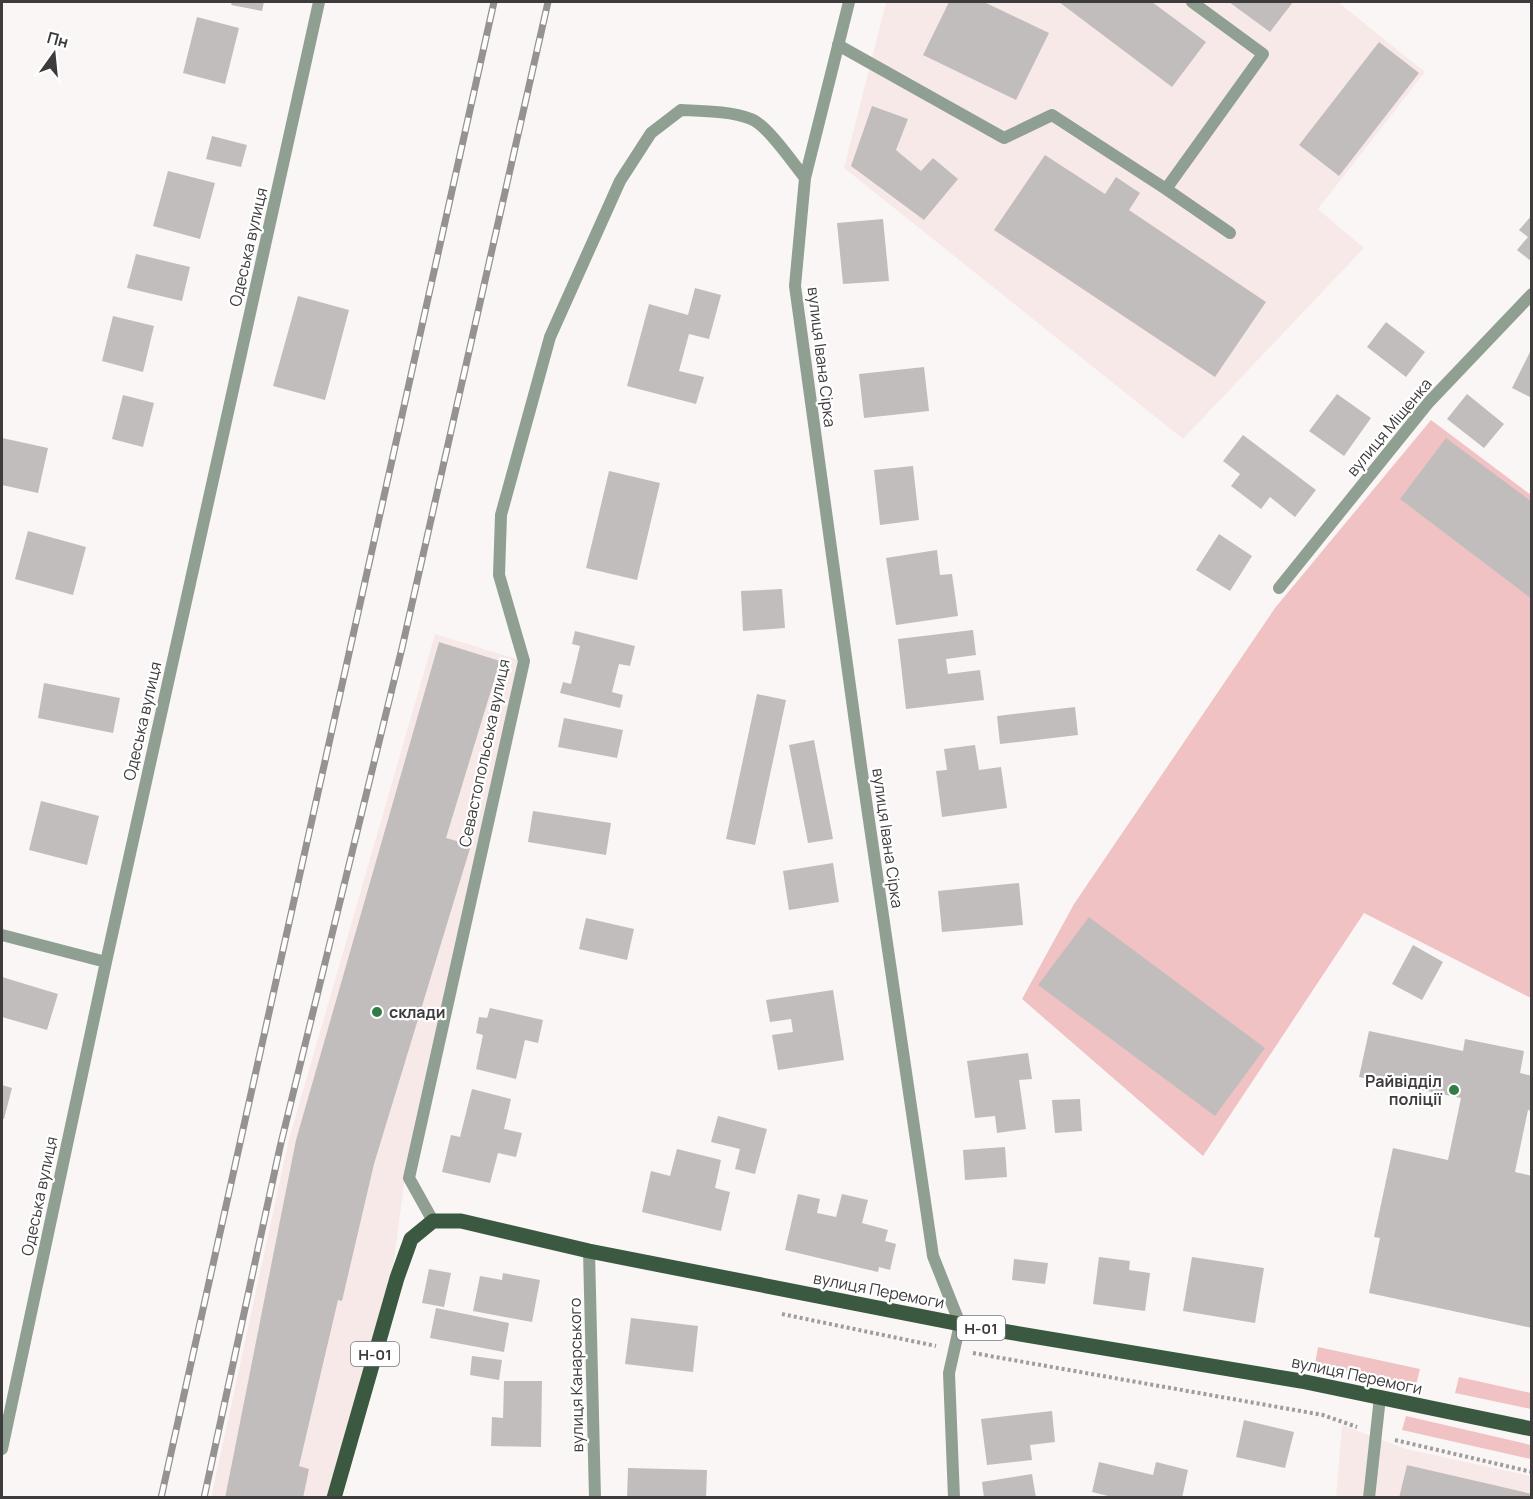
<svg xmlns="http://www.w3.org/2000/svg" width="1533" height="1499" font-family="Manrope,sans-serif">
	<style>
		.built { fill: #f8e9e9 }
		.green { fill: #f0c2c3 }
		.building { fill: #c2bdbd }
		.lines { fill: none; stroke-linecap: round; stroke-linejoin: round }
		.path { stroke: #9f9c9c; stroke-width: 4; stroke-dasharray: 3 3; stroke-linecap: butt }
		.lane { stroke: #8fa092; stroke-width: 12 }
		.street { stroke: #8fa092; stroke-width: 12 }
		.primary { stroke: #3b5941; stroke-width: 15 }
		.rail-casing { stroke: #969292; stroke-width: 7 }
		.rail { stroke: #fff; stroke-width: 4.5; stroke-dasharray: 14; stroke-linecap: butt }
		.poi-dot { fill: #337b47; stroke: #fff; stroke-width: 2 }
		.labels { text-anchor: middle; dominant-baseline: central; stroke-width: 4.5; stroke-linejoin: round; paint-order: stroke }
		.shield { fill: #fff; stroke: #777676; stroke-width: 1.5 }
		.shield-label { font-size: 15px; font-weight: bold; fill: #3d3b3b }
		.street-label { font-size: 16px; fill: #3d3b3b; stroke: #fff }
		.poi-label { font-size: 16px; font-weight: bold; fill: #3d3b3b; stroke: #fff; text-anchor: start }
	</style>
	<rect width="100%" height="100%" fill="#fbf6f6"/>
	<path class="built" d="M886,2H1338L1425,72L1318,209L1364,248L1183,439L844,168Z
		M435,634L520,660L405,1177L392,1276L329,1497L211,1498L289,1139Z
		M1342,1425L1406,1449L1531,1476V1497L1336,1498Z"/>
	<path class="green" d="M1431,420L1531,495V998L1364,913L1203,1156L1022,999L1074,904L1275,608Z
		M1318,1347L1420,1369L1416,1385L1315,1364Z
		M1459,1377L1531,1393V1409L1455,1393Z
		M1406,1416L1531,1445V1459L1402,1430Z"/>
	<path class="building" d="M232,2H264L262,11L231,5Z
		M949,2H984L1049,33L1016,100L923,55Z
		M1059,2H1152L1206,42L1172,87Z
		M1229,2H1293L1270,32Z
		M197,17L239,28L225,84L183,73Z
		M1379,42L1419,73L1339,176L1299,145Z
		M872,106L908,119L896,150L921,171L933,158L958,179L924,220L851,166Z
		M212,136L247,145L241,167L206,159Z
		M1045,155L1105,194L1116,177L1140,193L1129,210L1266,302L1215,377L994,230Z
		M168,171L215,183L200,239L153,226Z
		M1532,215V262L1517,250L1528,237L1519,230Z
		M883,219L889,281L843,284L837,223Z
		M136,254L190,267L182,301L127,288Z
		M695,288L721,295L709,339L689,334L679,371L704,377L696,404L627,386L649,304L688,315Z
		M298,296L349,310L325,400L273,386Z
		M113,316L154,326L143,372L102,361Z
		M1386,322L1425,352L1406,377L1367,347Z
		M1532,348V398L1512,388Z
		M924,367L929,411L864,418L859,374Z
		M1337,394L1371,418L1344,456L1309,431Z
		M1467,394L1504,424L1484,448L1447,419Z
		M123,395L154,403L143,447L112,439Z
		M1243,435L1316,490L1295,517L1270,497L1261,509L1231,486L1240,474L1223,461Z
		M2,438L48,448L38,493L2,485Z
		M1446,438L1532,502V599L1400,499Z
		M913,466L919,520L880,525L874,470Z
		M609,471L660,483L637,580L586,568Z
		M28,531L86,547L73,595L15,579Z
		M1219,534L1252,556L1230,591L1196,570Z
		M937,550L940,575L952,574L958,616L896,625L886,558Z
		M782,589L785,628L743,631L741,591Z
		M973,630L976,655L946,659L948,674L980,670L984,700L906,709L898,639Z
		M575,631L635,646L630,666L619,664L612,692L623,695L620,708L560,693L563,682L571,684L580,646L572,644Z
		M439,642L500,661L446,838L471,845L374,1164L342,1301L338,1300L299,1466L309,1469L303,1498H225L296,1140Z
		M44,683L120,698L113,733L38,718Z
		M757,694L786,700L755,845L726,839Z
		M1075,707L1078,735L1000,744L997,716Z
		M564,718L623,730L617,758L558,747Z
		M814,740L833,839L808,843L789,745Z
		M975,745L979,770L1001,767L1007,808L942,817L936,771L947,770L944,749Z
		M41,801L99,816L87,865L29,850Z
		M533,811L611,823L606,855L528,842Z
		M833,863L839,902L789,910L783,871Z
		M1019,883L1023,925L942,932L938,891Z
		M1089,917L1265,1048L1215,1116L1038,985Z
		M586,918L634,929L627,960L579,949Z
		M1413,945L1443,962L1422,1000L1392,984Z
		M2,977L58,994L47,1030L2,1017Z
		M833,990L844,1060L778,1070L772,1035L793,1032L791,1019L770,1022L766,1000Z
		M490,1008L543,1020L538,1043L525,1040L516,1079L476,1069L483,1035L476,1033L479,1017L487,1018Z
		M1369,1031L1463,1051L1465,1039L1524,1051L1520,1073L1532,1076V1111L1528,1110L1515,1172L1532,1176V1328L1369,1293L1380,1238L1374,1237L1393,1148L1448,1160L1461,1098L1359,1077Z
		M1028,1053L1032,1079L1019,1080L1026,1129L997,1133L995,1116L975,1118L967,1061Z
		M2,1085L12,1088L4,1119H2Z
		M472,1089L511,1099L504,1129L522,1133L516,1157L498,1153L490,1183L442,1172L451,1135L460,1137Z
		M1080,1099L1082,1131L1055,1133L1052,1100Z
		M718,1116L767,1129L755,1174L735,1169L740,1149L711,1142Z
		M1005,1147L1007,1177L965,1180L963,1150Z
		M677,1149L721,1160L715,1188L730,1192L721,1231L642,1212L651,1171L670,1176Z
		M798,1194L820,1199L817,1213L836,1217L842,1194L868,1200L862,1223L888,1230L885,1241L896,1244L890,1270L879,1267L878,1272L785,1250Z
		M1099,1257L1130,1261L1129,1270L1150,1273L1145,1311L1093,1304Z
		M1192,1257L1264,1268L1255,1323L1183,1311Z
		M1014,1259L1048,1263L1045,1284L1012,1280Z
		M429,1269L451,1273L444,1307L422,1303Z
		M503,1273L540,1280L532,1322L473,1311L480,1276L502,1280Z
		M436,1308L509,1323L504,1352L430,1338Z
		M631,1318L698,1326L693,1372L625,1364Z
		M472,1356L502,1360L499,1380L470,1375Z
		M504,1381H542L541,1447L491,1446L492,1417L503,1418Z
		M1052,1411L1055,1442L1030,1445L1032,1460L987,1465L981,1419Z
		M1244,1420L1294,1432L1285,1468L1236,1457Z
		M1099,1462L1153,1475L1156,1462L1188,1470L1182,1498H1116L1092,1492Z
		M1407,1465L1532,1494L1531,1498H1399Z
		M628,1468L707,1470L706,1498H627Z
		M1032,1474L1036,1498H984L982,1482Z"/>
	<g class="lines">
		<path class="path" d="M782,1314L936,1346
			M973,1353L1323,1415L1357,1427
			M1395,1440L1532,1472"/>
		<path class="lane" d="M838,45L1004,138L1052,115L1166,189L1230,233
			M1166,189L1263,54L1192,2
			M1369,1498L1380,1397"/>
		<path class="street" d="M805,178L795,286L861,766L933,1256L960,1324L949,1373L954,1498
			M1279,588L1429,402L1532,294
			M2,935L106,962
			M433,1221L409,1178L524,661L499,575L501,515L550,337L620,181L651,133L681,110C702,111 731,111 751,119C767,125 793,163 805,178L849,2
			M589,1251L595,1498
			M2,1449L106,962L319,2"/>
		<path class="primary" d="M334,1498L397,1278L411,1239L433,1221H461L589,1251L960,1324L1301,1381L1532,1429"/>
		<g class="rail-casing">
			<path id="rail" d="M161,1498L494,2
				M204,1498L280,1147L402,648L548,2"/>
		</g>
		<use href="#rail" class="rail"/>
	</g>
	<g class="poi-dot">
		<circle cx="377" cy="1012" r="6"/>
		<circle cx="1454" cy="1090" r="6"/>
	</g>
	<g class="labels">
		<g class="shield">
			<rect x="957" y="1316" width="48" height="24" rx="4.5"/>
			<rect x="351" y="1342" width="48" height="24" rx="4.5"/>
		</g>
		<g class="shield-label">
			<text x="981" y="1328">Н-01</text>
			<text x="375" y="1354">Н-01</text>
		</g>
		<g class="street-label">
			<text transform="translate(248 247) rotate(-77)">Одеська вулиця</text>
			<text transform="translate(822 357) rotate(83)">вулиця Івана Сірка</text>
			<text transform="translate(1389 427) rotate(-50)">вулиця Міщенка</text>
			<text transform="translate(142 721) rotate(-77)">Одеська вулиця</text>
			<text transform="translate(484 753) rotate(-78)">Севастопольська вулиця</text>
			<text transform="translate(888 838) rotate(82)">вулиця Івана Сірка</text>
			<text transform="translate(39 1196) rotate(-78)">Одеська вулиця</text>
			<text transform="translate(879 1290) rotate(11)">вулиця Перемоги</text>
			<text transform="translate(576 1375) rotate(-91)">вулиця Канарського</text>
			<text transform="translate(1357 1375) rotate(12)">вулиця Перемоги</text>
		</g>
		<g class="poi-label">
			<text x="389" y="1012">склади</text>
			<text x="1442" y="1081" text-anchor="end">Райвідділ<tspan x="1442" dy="18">поліції</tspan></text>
		</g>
	</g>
	<rect width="1533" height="1499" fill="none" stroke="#3d3b3b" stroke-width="6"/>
	<g transform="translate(54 54) rotate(15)" stroke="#ffffff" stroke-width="4.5" paint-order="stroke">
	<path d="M0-4.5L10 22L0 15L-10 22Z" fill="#3d3b3b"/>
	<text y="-9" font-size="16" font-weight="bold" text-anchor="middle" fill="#3d3b3b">Пн</text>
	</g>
</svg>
